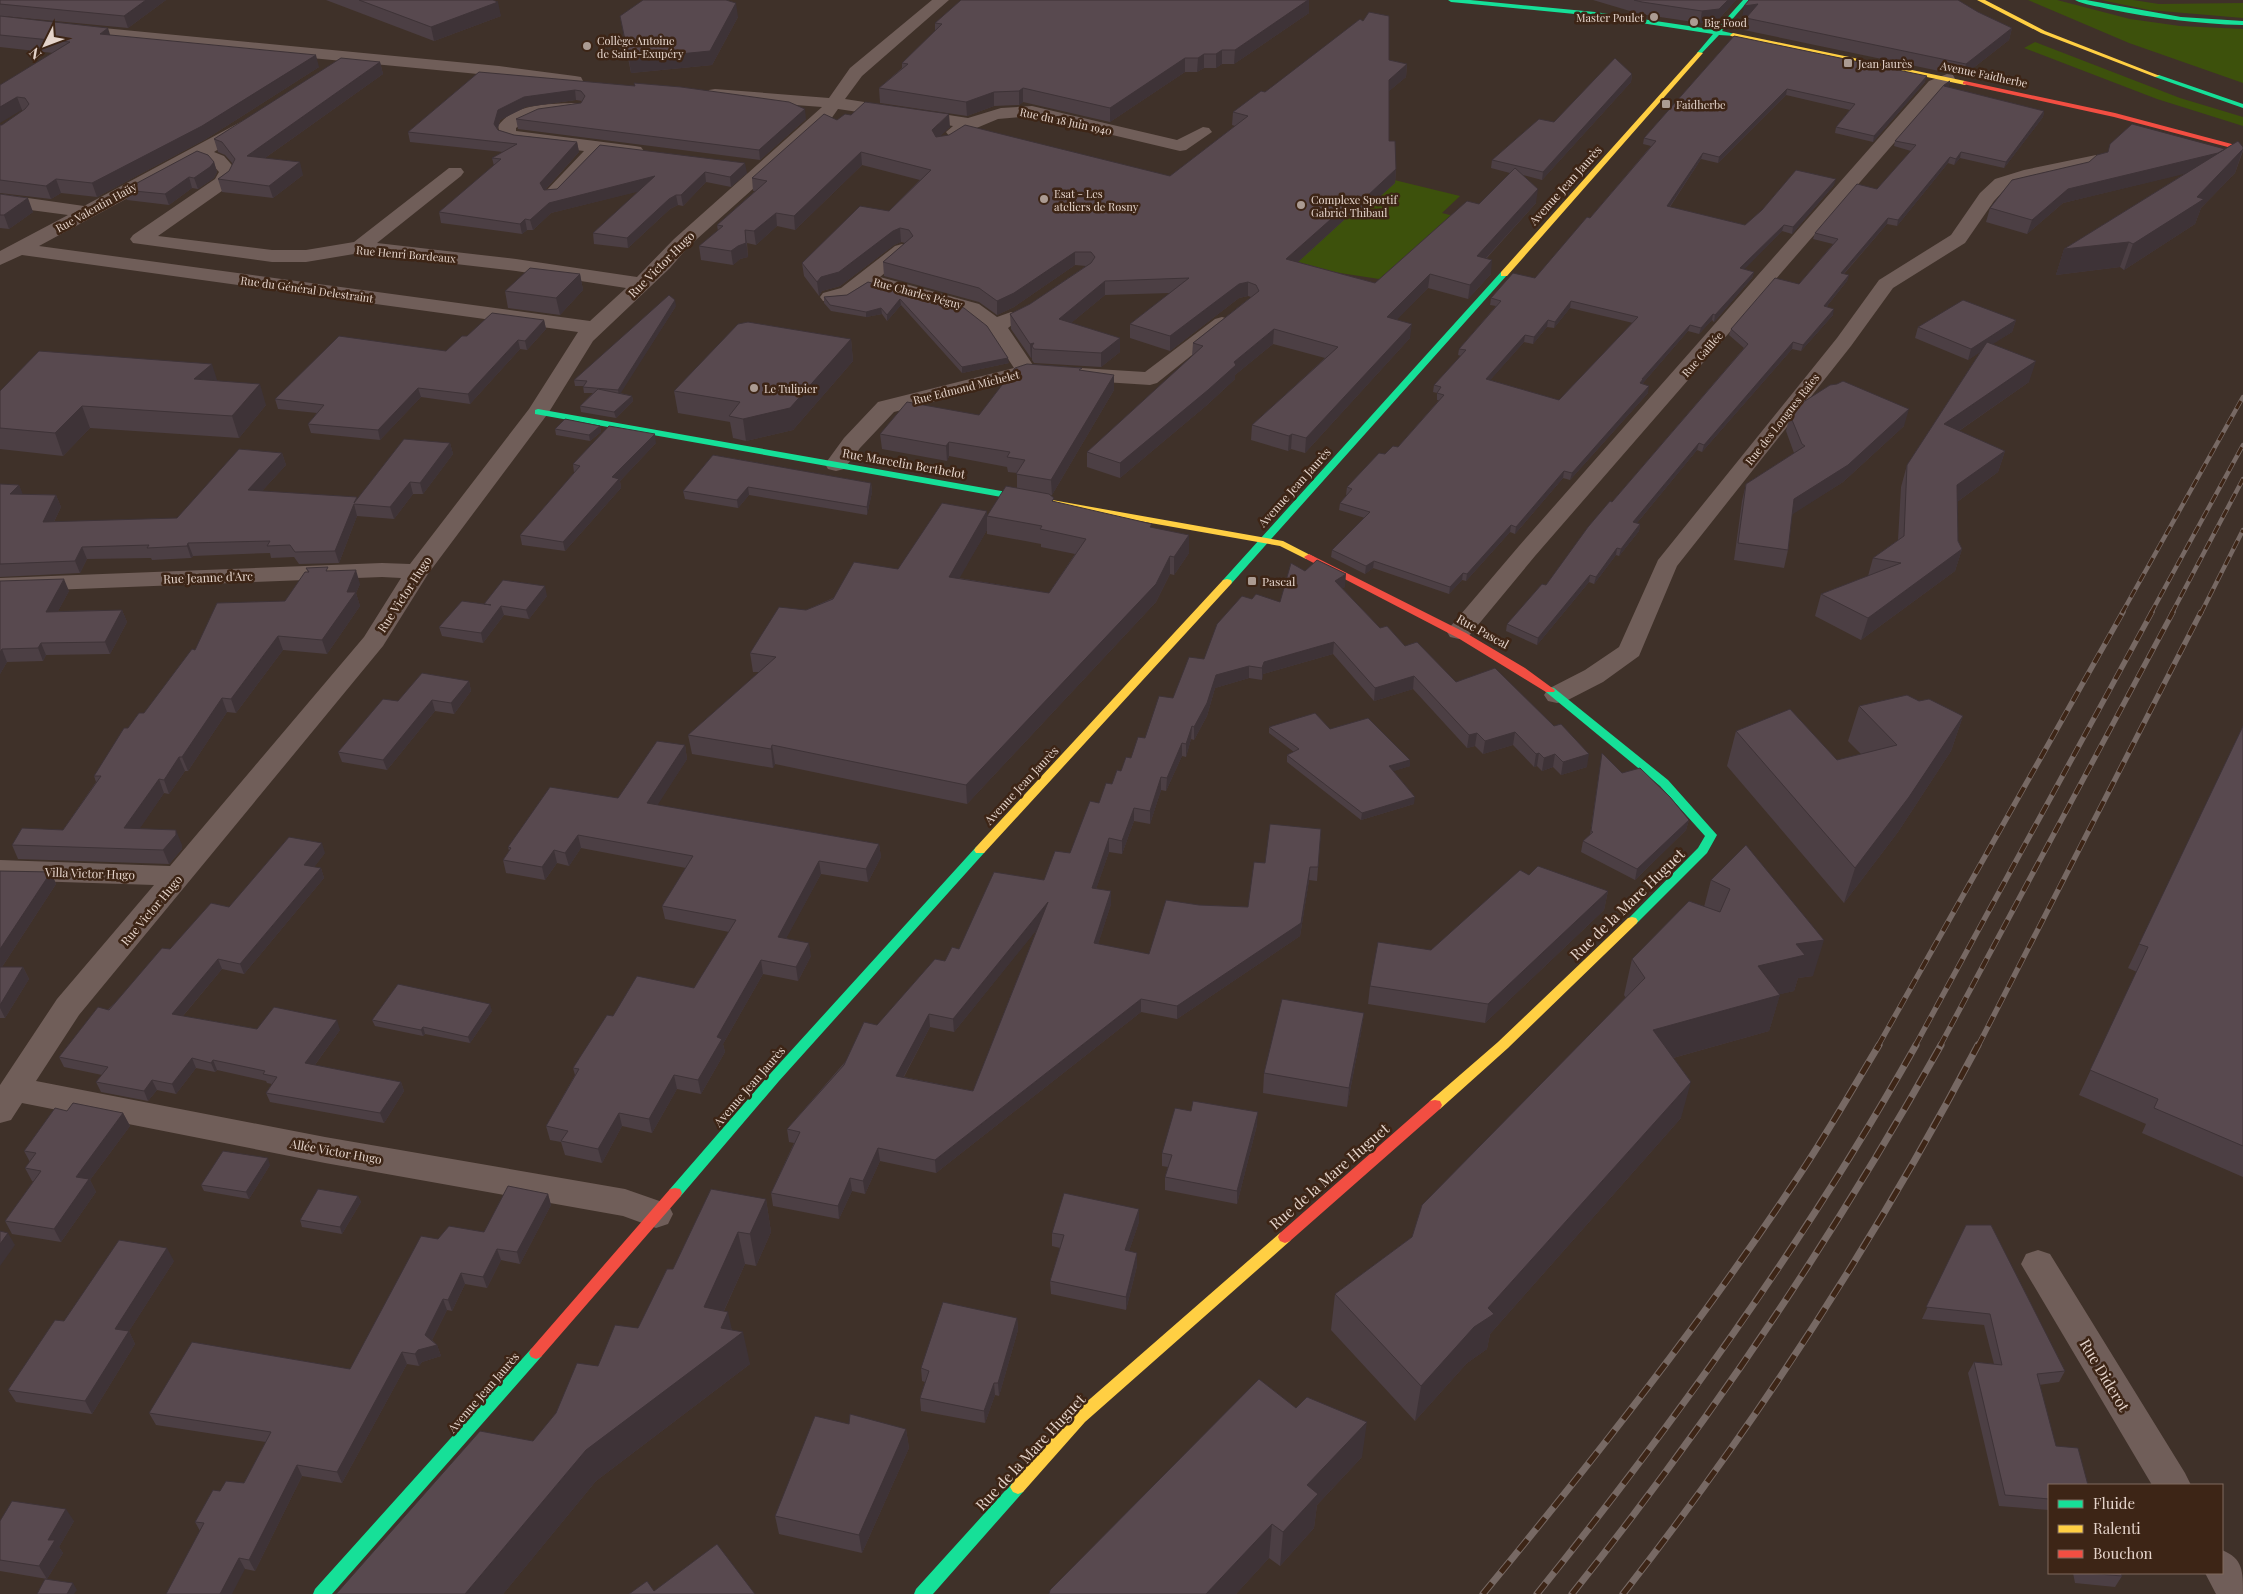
<svg xmlns="http://www.w3.org/2000/svg" width="2243" height="1594" font-family="'Playfair Display',serif">
	<style>
		.green { fill: #3d510c }
		.lines { fill: none; stroke-linecap: round; stroke-linejoin: round }
		.street { fill: #705e59; fill-rule: evenodd }
		.fast { fill: #16e098; fill-rule: evenodd }
		.slow { fill: #ffcf43; fill-rule: evenodd }
		.jam { fill: #f24e42; fill-rule: evenodd }
		.rail-far2-casing { stroke: #776964; stroke-width: 4.5 }
		.rail-far1-casing { stroke: #776964; stroke-width: 5.5 }
		.rail-casing { stroke: #776964; stroke-width: 7 }
		.rail-far2 { stroke: #3d2516; stroke-width: 3; stroke-dasharray: 9; stroke-linecap: butt }
		.rail-far1 { stroke: #3d2516; stroke-width: 4; stroke-dasharray: 11; stroke-linecap: butt }
		.rail { stroke: #3d2516; stroke-width: 5; stroke-dasharray: 14; stroke-linecap: butt }
		.wall { fill: #4c3f44; fill-rule: evenodd }
		.shaded-wall { fill: #3e3337 }
		.building { fill: #58494f; stroke: #3e3337; fill-rule: evenodd }
		.poi-dot { fill: #ab9b92; stroke: #3d2516; stroke-width: 2 }
		.labels { text-anchor: middle; dominant-baseline: central; stroke-width: 5; stroke-linejoin: round; paint-order: stroke }
		.far-poi-label { font-size: 11px; fill: #e5d4cb; stroke: #3d2516; text-anchor: start }
		.far-street-label { font-size: 11px; fill: #e5d4cb; stroke: #3d2516 }
		.street-label { font-size: 12px; fill: #e5d4cb; stroke: #3d2516 }
		.poi-label { font-size: 12px; fill: #e5d4cb; stroke: #3d2516; text-anchor: start }
		.near-street-label { font-size: 15px; fill: #e5d4cb; stroke: #3d2516 }
	</style>
	<rect width="100%" height="100%" fill="#3f3129"/>
	<path class="green" d="M2028,0H2057L2130,19L2180,26L2243,29V83L2129,43Z
		M2101,0H2133L2159,4L2243,3V18L2149,10Z
		M2035,42L2180,98L2243,117V126L2157,99L2024,48Z
		M1234,141L1460,196L1442,213L1462,218L1392,281L1111,238Z"/>
	<g class="lines">
		<path class="street" d="M932,0H949L862,76L845,99L968,118L1001,108L1032,106L1177,140L1203,127L1209,128L1212,132L1186,150L1180,151L1032,116L998,119L955,137L949,136L946,132L953,126L838,109L831,119L688,247L670,268L593,341L549,412L428,574L383,646L79,1015L36,1081L325,1137L625,1189L668,1204L673,1214L668,1224L656,1228L623,1216L325,1163L22,1103L11,1120L0,1123V1085L57,999L154,885L0,880V860L170,866L364,637L401,578L382,577L0,592V578L382,563L410,564L529,409L578,332L22,255L0,265V251L68,215L0,206V194L84,206L246,119L252,120L255,124L252,128L214,152L224,156L237,171L229,186L158,236L272,250H306L354,242L449,168H461L464,172L461,176L377,243L516,259L637,277L674,239L822,107L715,99L709,98L707,94L709,90L715,89L829,98L850,68ZM200,159L212,164L219,172L215,179L133,235L130,239L133,243L272,262H306L360,253L516,271L626,288L590,321L39,246Z
			M0,18L499,66L575,76L581,77L583,81L581,85L575,86L499,76L0,28Z
			M1947,74L1953,75L1955,79L1941,89L1535,556L1468,637L1459,639L1450,637L1447,632L1450,627L1519,546L1929,81Z
			M572,103L578,104L581,108L578,112C555,117 536,113 516,128V131L635,146L641,147L644,151L641,155L635,156L601,153L558,198H546L543,194L584,151L510,142L501,138L498,126C513,104 548,104 572,103Z
			M2096,155L2102,156L2105,160L2102,164L2071,172L2028,180L2007,187L1994,201L1965,243L1893,288L1851,346L1677,566L1639,656L1603,682L1566,701L1557,703L1548,701L1544,695L1548,689L1585,670L1619,647L1658,560L1837,338L1879,280L1951,235L1980,193L1995,179L2024,170Z
			M902,244L909,246L912,250L880,277L979,304L997,317L1011,312L1018,314L1021,318L1008,328L1033,365L1145,372L1215,319L1222,317L1229,319L1232,323L1157,383L1150,385L1027,377L894,412L860,448L844,469L836,471L828,469L825,464L844,438L878,402L1014,368L989,330L965,312L868,286C856,296 839,305 823,301L820,297L823,293L841,288L895,246Z
			M2038,1250L2050,1254L2185,1473L2191,1485H2152L2021,1264L2026,1254Z
			M2222,1550C2243,1559 2243,1570 2243,1594H2216L2205,1573H2222Z"/>
		<path class="fast" d="M1448,0H1470L1595,12L1716,30L1743,0H1749L1722,31L1735,34V36L1719,35L1700,55L1697,53L1713,34L1595,16L1451,2Z
			M2075,0H2086L2181,17L2243,21V25C2197,24 2153,18 2108,9C2098,6 2084,5 2075,0Z
			M2155,75H2159L2243,104V108L2155,77Z
			M1501,272L1508,274L1231,584H1223L1222,582L1223,580Z
			M538,409L1007,492L1012,495L1007,498L535,414V410Z
			M1550,687L1554,688L1668,780L1717,835L1707,853L1636,924H1628L1626,921L1698,848L1705,836L1660,786L1546,692L1545,690L1546,688Z
			M980,846L984,847L986,850L984,853L779,1081L680,1197L675,1198L670,1197L668,1193L670,1189L769,1075L976,847Z
			M536,1347L541,1349L543,1353L541,1357L332,1594H313L315,1589L531,1349Z
			M1018,1480L1023,1482L1026,1487L1023,1492L933,1594H914L916,1589L1013,1482Z"/>
		<path class="slow" d="M1977,0H1985L2045,31L2160,76L2155,77L2041,33Z
			M1733,33L1965,81L1968,83L1965,85L1731,36L1730,35Z
			M1698,52L1703,53L1507,276H1501V272Z
			M1007,492L1283,541L1314,557L1312,559H1306L1280,546L1004,497V493Z
			M1227,579L1231,580L1232,582L1231,584L984,853H976L974,850L976,847L1223,580Z
			M1632,917L1636,918L1638,921L1636,924L1508,1048L1440,1109L1435,1110L1430,1109L1428,1105L1430,1101L1498,1042L1628,918Z
			M1285,1231L1290,1233L1292,1237L1290,1241L1085,1422L1023,1492L1018,1494L1013,1492L1010,1487L1013,1482L1075,1412L1280,1233Z"/>
		<path class="jam" d="M1965,81L2115,113L2243,147V151L2114,117L1963,84V82Z
			M1309,554L1466,633L1525,668L1555,690L1554,692H1546L1458,638L1306,559L1304,557Z
			M1435,1100L1440,1101L1442,1105L1440,1109L1290,1241L1285,1243L1280,1241L1278,1237L1280,1233L1430,1101Z
			M675,1188L680,1189L682,1193L680,1197L541,1357L536,1359L531,1357L529,1353L531,1349L670,1189Z"/>
		<g class="rail-far2-casing">
			<path id="rail-far2" d="M2122,613L2243,397
				M2151,613L2243,445
				M2172,613L2243,479
				M2201,613L2243,530"/>
		</g>
		<g class="rail-far1-casing">
			<path id="rail-far1" d="M1878,1046L2123,612
				M1915,1046L2152,612
				M1940,1046L2173,612
				M1978,1046L2201,612"/>
		</g>
		<g class="rail-casing">
			<path id="rail" d="M1483,1594C1595,1458 1703,1321 1800,1174C1828,1132 1853,1088 1879,1045
				M1537,1594C1676,1421 1807,1239 1916,1045
				M1572,1594C1710,1421 1833,1238 1941,1045
				M1623,1594C1758,1421 1876,1239 1978,1045"/>
		</g>
		<use href="#rail-far2" class="rail-far2"/>
		<use href="#rail-far1" class="rail-far1"/>
		<use href="#rail" class="rail"/>
	</g>
	<path class="wall" d="M0,0H166L128,28L3,16L110,35L319,67L206,139L97,197L61,193L51,199L0,193V125H2L23,111L22,110L0,85L53,53L0,47Z
		M326,0H493L501,16L434,41Z
		M1593,0H1736L1717,21L1700,23L1640,14Z
		M1749,0L1978,12L2012,28L2009,40L1963,76L1744,30L1746,18L1747,17L1742,18Z
		M1309,13L1234,64H1222L1216,68H1204L1197,72H1185L1110,122L1023,102L1019,105L994,106L967,116L880,103L879,88L902,68V63L935,31V23Z
		M620,16L738,17L712,65L631,73Z
		M1734,36L1925,82L1873,142L1835,133L1836,127L1850,110L1786,95L1718,163L1701,159L1670,207L1745,225L1834,185L1792,234L1782,231L1744,269L1754,272L1752,278L1714,322L1712,320L1699,334L1688,331L1643,383L1648,393L1570,480L1563,478L1515,534L1510,532L1466,581L1462,580L1449,594L1373,568L1365,574L1331,557L1332,550L1365,518L1339,510L1340,503L1347,495H1346L1347,487L1385,454L1398,447L1439,400H1437V393L1433,392L1434,385L1461,356L1458,355L1459,349L1496,306L1490,305L1491,298L1535,278L1590,218L1651,146L1643,144L1644,138ZM1570,308L1633,323L1559,400L1490,380L1524,342L1533,344L1547,327L1554,328Z
		M1389,60L1407,64L1406,77L1389,91V141L1396,169L1395,183L1364,211L1356,209L1298,262L1375,283L1479,204L1510,173L1491,168L1492,160L1632,74L1631,82L1542,180L1523,175L1536,203L1486,259L1491,274L1468,299L1428,288L1397,319L1410,338L1305,453L1291,449L1288,451L1251,440L1252,425L1325,358L1273,344L1235,375V379L1207,405L1120,478L1087,467V452L1192,356L1193,343L1251,297L1248,296L1239,298L1170,351L1130,338V324L1170,293L1105,295L1071,323L1120,338V352L1101,367L1034,363L1032,360V358H1031L1011,329L1010,314L1030,304L1086,266L1075,265L1014,307L997,315L979,302L884,276L883,262L905,243L901,242L894,245L840,286L822,291L819,296L804,276L802,263L889,211L920,180L862,165L795,230L777,226L756,245L747,243L748,257L740,259L733,265L701,260L699,246L718,231L717,225L755,191H753L752,178L837,120L950,127L940,136L1170,176L1235,126L1232,125L1233,112L1265,92Z
		M380,62L383,74L265,158L303,175L273,198L222,192L218,179L229,171L233,164L225,155L218,152L214,139Z
		M479,72L806,119L760,160L518,129L516,119L581,103L582,101L576,100L526,107L500,120L498,129V130L514,135L577,142L579,152L545,190L557,189L600,145L747,173L731,187L706,182L683,206L678,205L670,209L628,248L594,244L593,233L639,191L551,213L533,230H527L522,234L441,223L439,212L494,166L492,158L503,152L410,142L408,132Z
		M1949,87L2044,111L2043,117L2004,168L1960,158L1954,165L1948,163L1897,226L1887,224L1844,274L1849,275L1847,281L1827,306L1833,315L1801,351L1792,349L1702,452L1697,450L1637,523L1640,524L1639,531L1619,556L1616,555L1594,584L1589,582L1537,645L1506,631L1507,624L1546,585L1612,502L1744,348L1729,335L1731,329L1799,284L1833,244L1813,239L1815,233L1877,189L1911,151L1894,146L1895,141Z
		M2243,147V151L2235,173L2201,208L2195,224L2124,270L2120,267L2056,275L2064,249L2186,173L2063,203L2027,234L1986,222L1990,208L2225,149Z
		M214,162L217,172L214,178L198,189L192,188L169,205L127,200L124,190Z
		M0,194L33,212L9,229L0,228Z
		M580,274L583,290L560,315L508,308L505,291Z
		M868,282L964,308L1009,363L962,373L901,305L887,321L882,314L866,317L831,311L824,303V297L847,295Z
		M676,306L620,393L632,396L633,401L616,418L581,412L580,406L593,393H584L583,386H575L574,380Z
		M544,320L546,329L527,350L520,349L470,404L421,397L380,440L311,433L308,424L317,413L278,409L275,399L446,351L467,336Z
		M2016,320L2012,332L1992,344L2029,382L1959,431L2005,451L1998,472L1957,502L1958,541L1962,549L1955,571L1861,640L1815,616L1821,594L1868,576L1873,558L1898,540L1901,487L1907,465L1981,351L1968,360L1915,338L1918,327Z
		M851,339L853,361L793,430L746,441L733,438L730,422L678,413L674,391Z
		M1082,370L1114,390L1052,495H1050L1054,502L1152,528L1189,535V553L1174,575L1170,574L1156,602L967,804L775,764L773,768L692,754L688,735L759,672H753L750,653L806,610L898,569L987,511V516L1017,488V473L1008,472L1007,467L949,456L947,461L882,449L880,434L979,415ZM987,530V534L1041,544V547L1075,554L1049,593L959,578Z
		M0,391L266,405L239,438L90,428L63,456L0,449Z
		M1790,415L1904,426L1843,482L1792,514L1788,550L1784,568L1734,560L1742,501L1746,484L1794,453L1786,431Z
		M600,426L601,432L590,441L556,435L555,429Z
		M450,443L453,454L423,494H413L394,519L357,516L339,563L299,564L294,557L271,558L270,553L193,556L191,558L152,560L151,558L87,559L80,573L0,577V484L19,485L22,494L56,495L61,507L54,522L177,518L282,453L286,465L262,491L357,499Z
		M656,443L620,481L621,488L565,551L522,545L520,535L574,473L573,464Z
		M713,455L871,483L872,492L867,515L749,495L738,508L685,499L683,491Z
		M306,568L329,571L360,584L356,593L360,606L327,654L283,650L236,713L227,712L188,771H185L169,794L164,793L139,829L182,845V849L169,864L18,859L12,845L63,830L96,782L94,776L128,728L144,713L195,650L285,601L308,572Z
		M1305,571L1345,587L1342,588L1380,628L1456,682L1587,767L1561,775L1553,767L1542,771L1537,766L1534,767L1513,745L1483,754L1475,746L1467,748L1413,689L1374,701L1333,654L1263,674L1262,680L1249,678L1215,688L1207,716L1194,740L1191,739L1186,757L1182,756L1166,791L1161,790L1150,824L1134,821L1122,854L1109,852L1096,889L1111,891V904L1098,944L1149,954L1199,905L1248,907L1265,863L1321,829L1317,881L1309,880L1300,936L1177,1019L1141,1012L936,1173L880,1161L865,1194L852,1191L839,1219L773,1206L771,1193L794,1143L789,1142L787,1129L877,1025L945,961L1044,880L1070,853L1099,803L1121,771L1173,698L1252,599L1280,602ZM1037,929L973,1091L904,1077L930,1027L954,1032Z
		M0,581L69,591L58,611L122,610L127,622L110,654L46,655L43,661L7,662L0,674Z
		M547,596L529,619L504,615L483,643L442,636L439,627L484,604Z
		M469,681L471,691L454,714L435,711L387,770L342,762L338,752L398,701Z
		M1919,701L1963,716L1951,751L1898,832L1844,903L1727,766L1736,731L1837,760L1861,754L1848,741L1859,706Z
		M2243,726V1177L2142,1133L2146,1124L2079,1095L2137,972L2128,968Z
		M1269,727L1330,729L1410,766L1393,771L1414,804L1361,820L1287,762V755L1294,752L1269,733Z
		M685,745L687,759L657,805L879,844L881,857L868,882L821,874L786,938L811,956L798,981L763,974L723,1044L725,1052L701,1094L677,1089L652,1133L622,1126L602,1163L565,1155L561,1142L550,1140L546,1126L575,1075L573,1068L613,1016L694,988L729,932L665,919L662,906L686,868L581,848L569,866L557,863L545,880L506,873L503,860L509,851L508,847L618,798Z
		M1602,753L1622,773L1689,820L1686,830L1635,880L1581,852L1583,841L1590,835Z
		M1746,845L1813,976L1798,978L1794,991L1780,994L1769,1031L1673,1058L1681,1118L1490,1334L1487,1349L1467,1363L1415,1421L1331,1330L1335,1294L1412,1237L1626,998L1624,995L1632,959L1704,907L1711,880Z
		M325,853L314,867L321,868L324,878L244,974L222,969L183,1016L257,1029L340,1030L315,1065L401,1082L404,1091L384,1123L270,1102L266,1093L272,1084L267,1083L266,1081L217,1070L215,1072L196,1068L176,1094L157,1090L148,1101L101,1092L96,1082L102,1075L64,1067L59,1057L170,949L229,907Z
		M0,871L51,872L56,884L2,967H23L29,979L5,1018H0Z
		M1529,875L1608,891L1604,910L1485,1023L1368,1004L1370,986L1431,950Z
		M492,1011L470,1043L425,1034L423,1036L375,1026L372,1020Z
		M1364,1013L1361,1033L1347,1107L1263,1093L1264,1073Z
		M67,1111L123,1113L130,1126L90,1180L96,1192L61,1242L12,1234L5,1221L34,1182L32,1181L25,1168L30,1162L24,1151Z
		M1257,1125L1237,1204L1165,1190V1177L1168,1167L1162,1166V1153Z
		M270,1165L249,1199L204,1191L201,1185Z
		M548,1194L551,1205L520,1264L501,1260L487,1288L465,1284L452,1311L447,1310L432,1340L437,1345L441,1356L422,1362L419,1366L407,1364L342,1483L302,1476L255,1571L245,1569L200,1531L195,1522L220,1491L244,1483L266,1442L156,1425L149,1413L350,1369L438,1239L484,1232Z
		M358,1196L361,1202L342,1234L302,1227L300,1220Z
		M766,1199L771,1232L756,1266L745,1264L724,1311L732,1330L750,1364L596,1481L503,1594H336L533,1441L598,1366L638,1328L673,1269Z
		M1139,1209V1222L1129,1251L1137,1253V1266L1126,1310L1051,1294L1050,1281L1060,1248L1052,1246V1233Z
		M1966,1225L2065,1371L2059,1382L2039,1385L2049,1485V1510L1999,1506L1968,1373L1974,1362L1994,1364L1984,1325L1922,1319Z
		M174,1261L129,1331L135,1344L92,1414L16,1402L8,1390L64,1321Z
		M1017,1318L1018,1330L999,1396L995,1395L985,1423L921,1411L920,1398L925,1382L922,1381L921,1368Z
		M849,1424L906,1429L909,1448L862,1553L779,1534L775,1516Z
		M1362,1457L1317,1505L1314,1528L1280,1566L1269,1558L1236,1594H1049Z
		M0,1521H74L59,1547L63,1553L47,1579L0,1571Z
		M2073,1573H2121L2122,1576L2115,1587L2075,1583Z"/>
	<path class="shaded-wall" d="M146,0H166L128,28L124,16Z
		M1308,0H1309V13L1234,64L1235,50Z
		M1728,0H1736L1717,21L1700,23L1702,11Z
		M498,2L501,16L434,41L431,27Z
		M736,3L738,17L712,65L631,73L629,59Z
		M1758,4L1756,16L1742,18L1744,6Z
		M108,28L112,41L100,34Z
		M2012,28L2009,40L1963,76L1966,64Z
		M1222,50V64L1216,68V54Z
		M1204,54V68L1197,72L1198,58Z
		M316,55L319,67L206,139L97,197L92,183Z
		M1185,58V72L1110,122V108Z
		M380,62L383,74L251,168L247,156Z
		M1407,64L1406,77L1388,92L1389,80Z
		M1632,74L1631,82L1542,180L1543,172Z
		M1927,76L1925,82L1873,142L1874,136Z
		M1950,81L1949,87L1944,86Z
		M1023,88V102L1019,105V91Z
		M1787,89L1786,95L1718,163L1719,157Z
		M575,90L576,100L526,107L500,120L496,134L494,124L498,110L524,97Z
		M994,92V106L967,116L966,102Z
		M17,97L22,110L0,123V107Z
		M805,109L806,119L760,160L759,150Z
		M2044,111L2043,117L2004,168L2006,162Z
		M949,114L950,127L933,143L932,130Z
		M577,142L579,152L542,193L540,183Z
		M2243,149L2235,173L2201,208L2195,224L2124,270L2133,244L2197,197Z
		M2231,150L2226,164L2063,203L2027,234L2032,220L2068,189Z
		M861,152L862,165L795,230L794,216Z
		M1961,152L1960,158L1954,165L1956,159Z
		M1703,153L1701,159L1666,212L1667,206Z
		M1950,157L1948,163L1897,226L1898,220Z
		M214,162L217,172L214,178L198,189L194,178Z
		M300,162L303,175L273,198L269,186Z
		M745,163L747,173L731,187L730,177Z
		M1396,169L1395,183L1364,211L1365,198Z
		M705,172L706,182L683,206L681,195Z
		M655,176L657,187L551,213L533,230L530,220L549,203Z
		M189,177L192,188L169,205L165,194Z
		M56,179L61,193L51,199L46,186Z
		M1836,179L1834,185L1792,234L1793,227Z
		M1538,189L1536,203L1475,270L1477,256Z
		M676,195L678,205L670,209L628,248L627,238L669,199Z
		M1357,196L1356,209L1286,273V259Z
		M28,198L33,212L9,229L4,215Z
		M776,213L777,226L756,245L754,231Z
		M1888,218L1887,224L1839,279L1841,273Z
		M525,219L527,230L522,234L520,224Z
		M1784,225L1782,231L1739,275L1740,268Z
		M900,228L901,242L894,245L840,286L822,291L819,296L817,282L821,277L893,231Z
		M745,230L748,257L740,259L733,265L731,251Z
		M2129,242L2120,267L2056,275L2064,249Z
		M1075,252V265L1014,307L997,315V301Z
		M1492,260L1491,274L1468,299L1470,285Z
		M1754,272L1752,278L1714,322L1715,315Z
		M580,274L583,290L560,315L556,298Z
		M1430,274L1428,288L1386,331L1387,317Z
		M1849,275L1847,281L1822,312L1824,306Z
		M1105,281V295L1059,333V319Z
		M1248,282V296L1239,298L1170,351V336L1239,284Z
		M900,299L901,305L887,321V315Z
		M675,300L676,306L619,396L618,390Z
		M1571,301L1570,308L1554,328L1555,322Z
		M881,308L882,314L866,317V312Z
		M1834,309L1833,315L1801,351L1803,345Z
		M1713,314L1712,320L1699,334L1701,328Z
		M544,320L546,329L527,350L525,341Z
		M1548,320L1547,327L1533,344L1534,337Z
		M2016,320L2012,332L1968,360L1971,349Z
		M1412,324L1410,338L1305,453L1306,438Z
		M1690,325L1688,331L1643,383L1642,386L1639,390L1642,379Z
		M1274,329L1273,344L1235,375V379L1207,405L1120,478V463L1234,362Z
		M1525,335L1524,342L1485,386L1486,379Z
		M1120,338V352L1101,367V353Z
		M851,339L853,361L793,430L746,441L743,419Z
		M518,340L520,349L470,404L468,394Z
		M1793,342L1792,349L1702,452L1704,445Z
		M1034,343L1032,346V358H1031L1030,344Z
		M1008,358L1009,363L962,373V367Z
		M2036,361L2029,382L1937,446L1944,424Z
		M212,364L219,386L194,379Z
		M1114,375V390L1052,495L1051,480Z
		M260,384L266,405L239,438L232,416Z
		M1649,386L1648,393L1570,480L1572,473Z
		M418,388L421,397L380,440L378,430Z
		M632,396L633,401L616,418L614,412Z
		M82,406L90,428L63,456L55,433Z
		M1909,409L1904,426L1843,482L1790,516L1794,499Z
		M600,426L601,432L590,441L589,435Z
		M655,434L656,443L620,481L621,488L565,551L563,542L612,477Z
		M1292,434L1291,449L1288,451L1289,436Z
		M949,442V456L947,461L946,446Z
		M450,443L453,454L423,494L420,483Z
		M1699,443L1697,450L1632,529L1633,522Z
		M2005,451L1998,472L1950,507L1957,485Z
		M282,453L286,465L252,502L248,490Z
		M1564,471L1563,478L1515,534L1516,527Z
		M410,482L413,494L394,519L390,507Z
		M871,483L872,492L867,515V507Z
		M19,485L24,497L10,494Z
		M748,487L749,495L738,508L737,500Z
		M56,495L61,507L48,534L43,522Z
		M354,504L357,516L339,563L335,551Z
		M987,511V530L950,595L949,577Z
		M1640,524L1639,531L1619,556L1621,549Z
		M1511,525L1510,532L1466,581L1467,574Z
		M1189,535V553L1174,575V557Z
		M188,543L193,556L191,558L187,546Z
		M82,547L87,559L80,573L75,561Z
		M1617,548L1616,555L1594,584L1596,577Z
		M1962,549L1955,571L1861,640L1868,618Z
		M1170,556V574L1156,602L967,804L966,785Z
		M1374,561L1373,568L1365,574L1366,566Z
		M356,570L360,584L356,593L360,606L327,654L322,640L347,592Z
		M1463,573L1462,580L1449,594L1450,587Z
		M1346,574L1345,587L1334,593L1335,581Z
		M1590,575L1589,582L1537,645L1538,638Z
		M64,579L69,591L51,624L46,612Z
		M545,586L547,596L529,619L526,610Z
		M501,606L504,615L483,643L481,633Z
		M122,610L127,622L110,654L105,642Z
		M278,636L283,650L236,713L231,699Z
		M1334,642L1333,654L1263,674L1262,680V668L1264,662Z
		M41,643L46,655L43,661L38,648Z
		M2,649L7,662L0,674V652Z
		M1249,666V678L1215,688L1207,716L1194,740V727L1216,675Z
		M1414,676L1413,689L1374,701L1375,688Z
		M469,681L471,691L454,714L451,703Z
		M222,698L227,712L188,771L182,757Z
		M432,700L435,711L387,770L383,760Z
		M1963,716L1951,751L1898,832L1844,903L1855,868Z
		M1192,726L1191,739L1186,757V744Z
		M1515,732L1513,745L1483,754L1485,741Z
		M1477,733L1475,746L1467,748L1469,735Z
		M1182,743V756L1166,791L1167,778Z
		M685,745L687,759L650,817L647,803Z
		M772,745L775,764L773,768L771,749Z
		M1539,753L1537,766L1534,767L1536,754Z
		M1555,754L1553,767L1542,771L1544,758Z
		M1589,754L1587,767L1561,775L1563,762Z
		M179,757L185,771L169,794L164,780Z
		M1410,760V766L1388,773L1389,766Z
		M1161,777V790L1150,824V811Z
		M159,779L164,793L130,843L124,828Z
		M1415,797L1414,804L1361,820L1362,813Z
		M1134,808V821L1122,854V841Z
		M1689,820L1686,830L1635,880L1637,869Z
		M176,830L182,845V849L169,864L163,850Z
		M578,835L581,848L569,866L565,853Z
		M1109,838V852L1092,901V888Z
		M322,843L325,853L308,875L304,865Z
		M879,844L881,857L868,882L866,869Z
		M554,850L557,863L545,880L542,867Z
		M819,861L821,874L780,950L778,937Z
		M1310,867L1309,880L1300,936L1177,1019V1006Z
		M321,868L324,878L244,974L240,964Z
		M51,872L56,884L0,970V949Z
		M1111,891V904L1094,957V943Z
		M1608,891L1604,910L1485,1023L1488,1004Z
		M1048,902V916L954,1032L953,1019Z
		M1824,940L1813,976L1798,978L1794,991L1748,1002L1758,966L1796,944Z
		M809,943L811,956L798,981L796,967Z
		M218,959L222,969L176,1024L172,1014Z
		M761,960L763,974L723,1044L725,1052L701,1094L698,1080L717,1037Z
		M23,967L29,979L5,1018L0,1008V1005Z
		M1780,995L1769,1031L1644,1066L1653,1030Z
		M1141,999V1012L936,1173L935,1160Z
		M490,1004L492,1011L470,1043L468,1037Z
		M1364,1013L1361,1033L1347,1107L1349,1088Z
		M929,1014L930,1027L897,1089L896,1076Z
		M337,1020L340,1030L309,1073L305,1063Z
		M423,1027L425,1034L423,1036L421,1030Z
		M192,1058L196,1068L176,1094L172,1084Z
		M213,1060L217,1070L215,1072L211,1063Z
		M674,1075L677,1089L652,1133L649,1119Z
		M152,1080L157,1090L148,1101L144,1091Z
		M401,1082L404,1091L384,1123L380,1113Z
		M1691,1082L1681,1118L1490,1334L1487,1349L1467,1363L1415,1421L1421,1386L1488,1308Z
		M1258,1112L1257,1125L1237,1204V1191Z
		M123,1113L130,1126L90,1180L96,1192L61,1242L54,1229L76,1177Z
		M619,1113L622,1126L602,1163L598,1149Z
		M878,1148L880,1161L865,1194L863,1181Z
		M268,1158L270,1165L249,1199L246,1192Z
		M850,1178L852,1191L839,1219L838,1206Z
		M548,1194L551,1205L520,1264L517,1252Z
		M358,1196L361,1202L342,1234L340,1227Z
		M766,1199L771,1232L756,1266L750,1234Z
		M1139,1209V1222L1125,1263V1250Z
		M738,1232L745,1264L711,1339L704,1307Z
		M8,1233L15,1245L0,1266V1244Z
		M167,1248L174,1261L122,1342L115,1329Z
		M497,1249L501,1260L487,1288L483,1277Z
		M1137,1253V1266L1126,1310V1297Z
		M461,1273L465,1284L452,1311L448,1300Z
		M443,1299L447,1310L429,1346L425,1335Z
		M728,1312L734,1339L743,1332L750,1364L596,1481L503,1594H465L586,1450L721,1328Z
		M1017,1318L1018,1330L999,1396L998,1383Z
		M129,1331L135,1344L92,1414L85,1401Z
		M437,1345L441,1356L422,1362L419,1366L415,1354L418,1350Z
		M402,1352L407,1364L342,1483L337,1472Z
		M994,1383L995,1395L985,1423L984,1411Z
		M1367,1422L1362,1457L1317,1505L1314,1528L1280,1566L1283,1532L1307,1485Z
		M906,1429L909,1448L862,1553L859,1535Z
		M297,1465L302,1476L255,1571L249,1560Z
		M66,1509L74,1521L59,1547L63,1553L47,1579L39,1566L48,1540Z
		M1272,1524L1269,1558L1236,1594H1206Z
		M239,1558L245,1569L232,1594H220Z
		M73,1583L77,1590L74,1594H67Z"/>
	<path class="building" d="M0,0H146L124,16L0,4Z
		M359,0H493L498,2L431,27Z
		M643,0H726L736,3L710,51L629,59L620,16Z
		M961,0H1308L1235,50H1222L1216,54H1204L1198,58H1185L1110,108L1023,88L1019,91L994,92L966,102L879,88L908,64L902,63L942,24L935,23Z
		M1634,0H1728L1719,9L1702,11L1642,2Z
		M1749,0H1958L1978,12L2012,28L1966,64L1746,18L1758,4L1744,6Z
		M1369,12L1389,16V60L1407,64L1389,80V141H1395L1396,169L1365,198L1357,196L1286,259L1375,283L1467,201L1479,204L1515,168L1538,189L1477,256L1492,260L1470,285L1430,274L1387,317L1412,324L1306,438L1292,434L1289,436L1252,425L1338,347L1274,329L1234,362L1236,365L1208,390L1120,463L1087,452L1203,346L1193,343L1259,291L1256,285L1248,282L1239,284L1170,336L1130,324L1189,278L1105,281L1059,319L1120,338L1101,353L1034,349L1032,346L1034,343L1030,344L1010,314L1030,304L1091,263L1095,257L1091,252H1075L1014,293L997,301L979,288L883,262L913,236L909,230L900,228L893,231L839,272L821,277L817,282L802,263L860,206L889,211L931,170L861,152L794,216L776,213L754,231L745,230L746,243L738,246L731,251L699,246L723,226L717,225L767,181L752,178L824,114L837,120L845,114L851,115L865,102L949,114L932,130L936,137L949,135L965,125L1170,176L1248,116L1233,112L1261,91L1265,92L1360,19L1363,21Z
		M0,16L108,28L100,34L316,55L202,126L92,183L56,179L46,186L0,180V125H2L25,109L29,104L25,98L17,97L0,107V85L70,42L0,35Z
		M1734,36L1927,76L1874,136L1836,127L1855,104L1787,89L1719,157L1703,153L1667,206L1745,225L1762,210L1796,170L1836,179L1793,227L1784,225L1740,268L1754,272L1715,315L1713,314L1701,328L1690,325L1642,379H1643L1640,383L1649,386L1572,473L1564,471L1516,527L1511,525L1467,574L1463,573L1450,587L1374,561L1366,566L1332,550L1370,512L1340,503L1352,489L1347,487L1379,453L1385,454L1393,446L1398,447L1444,395L1437,393L1441,387L1434,385L1466,350L1459,349L1501,301L1491,298L1513,273L1535,278L1587,217L1590,218L1656,141L1644,138ZM1571,301L1638,317L1559,400L1486,379L1525,335L1534,337L1548,320L1555,322Z
		M341,58L380,62L247,156L300,162L269,186L218,179L229,171L235,159L222,142L214,139Z
		M1615,58L1632,74L1543,172L1492,160L1539,119L1554,122Z
		M479,72L635,86L634,83L681,87L789,102L805,109L759,150L516,119L538,109L581,103L585,96L581,91L575,90L524,97L498,110L494,124L498,130L514,135L577,142L540,183L544,190L557,189L600,145L745,163L730,177L705,172L681,195H676L669,199L627,238L593,233L655,176L549,203L530,220L525,219L520,224L439,212L501,159L492,158L517,144L408,132Z
		M1950,81L1944,86L2044,111L2006,162L1961,152L1956,159L1950,157L1898,220L1888,218L1841,273L1849,275L1824,306L1834,309L1803,345L1793,342L1704,445L1699,443L1633,522L1640,524L1621,549L1617,548L1596,577L1590,575L1538,638L1507,624L1542,584L1546,585L1588,527L1610,501L1612,502L1748,344L1731,329L1775,278L1799,284L1838,239L1815,233L1857,184L1877,189L1916,145L1895,141L1944,85Z
		M2132,124L2225,149L2218,153L2068,189L2032,220L1990,208L2012,180L2089,162L2097,155L2108,152L2110,144Z
		M2238,141L2243,147V149L2197,197L2204,199L2133,244L2129,242L2064,249Z
		M197,151L208,155L214,162L210,167L194,178L189,177L165,194L124,190Z
		M0,194L28,198L4,215H0Z
		M530,268L580,274L556,298L505,291Z
		M868,282L964,308L987,326L1008,358L962,367L900,299L887,315L881,308L866,312L830,305L824,297L847,295Z
		M669,295L675,300L618,390L583,387L587,381L574,380Z
		M1963,300L2016,320L1971,349L1918,327Z
		M492,313L544,320L525,341L518,340L468,394L418,388L378,430L308,424L324,405L275,399L339,336L446,351L462,336H467Z
		M748,322L851,339L790,408L743,419L729,416L740,402L674,391L738,324Z
		M1987,342L2036,361L1944,424L2005,451L1957,485L1958,541L1962,549L1868,618L1821,594L1901,563L1873,558L1904,536L1907,465Z
		M39,351L212,364L194,379L260,384L232,416L82,406L55,433L0,428V391Z
		M1027,364L1082,368L1079,370L1114,375L1051,480L1016,474L1025,460L1007,457L1010,452L949,442L946,446L880,434L907,402L979,415L1015,368Z
		M1843,381L1909,409L1848,465L1794,499L1788,550L1738,543L1746,484L1805,446L1802,444L1790,415L1797,406L1830,385L1837,384Z
		M598,389L632,396L614,412L580,406Z
		M565,419L600,426L589,435L555,429Z
		M609,426L655,434L612,477L619,479L563,542L520,535L580,466L573,464Z
		M404,439L450,443L420,483L410,482L390,507L354,504L335,551L295,552L290,545L267,546L270,541L188,543L187,546L147,548L149,545L82,547L75,561L0,564V484L19,485L10,494L56,495L43,522L177,518L239,449L282,453L248,490L357,497L354,503Z
		M713,455L871,483L867,507L748,487L737,500L683,491Z
		M1006,486L1049,494L1054,498L1052,501L1152,524L1150,527L1189,535L1174,557L1170,556L1156,584L966,785L772,745L771,749L688,735L776,657L750,653L779,607L806,610L833,599L854,562L898,569L942,503L987,511L949,577L1049,593L1086,539L1040,529L1042,526L987,516Z
		M1317,560L1346,574L1335,581L1380,628L1387,626L1405,646L1417,642L1456,682L1495,668L1554,726L1561,724L1589,754L1563,762L1555,754L1544,758L1539,753L1536,754L1515,732L1485,741L1477,733L1469,735L1414,676L1375,688L1334,642L1264,662L1262,668L1249,666L1216,675L1207,703L1194,727L1192,726L1186,744L1182,743L1167,778L1161,777L1150,811L1134,808L1122,841L1109,838L1092,888L1111,891L1094,943L1149,954L1166,900L1199,905L1248,907L1254,862L1265,863L1270,824L1321,829L1318,867H1310L1301,923L1177,1006L1141,999L935,1160L878,1148L863,1181L850,1178L838,1206L771,1193L800,1132L787,1129L844,1065L864,1022L877,1025L935,959L945,961L952,947L959,949L994,872L1044,880L1055,851L1070,853L1090,801L1099,803L1106,783L1112,784L1117,770L1121,771L1126,757L1131,758L1138,737L1145,738L1159,696L1173,698L1189,657L1204,659L1217,624L1242,596L1252,599L1256,594L1280,602L1291,563L1305,571ZM1048,902L973,1091L896,1076L929,1014L953,1019Z
		M328,567L326,571L356,570L347,592H356L322,640L278,636L231,699L222,698L182,757H179L164,780L159,779L124,828L176,830V835L163,850L12,845L22,828L63,830L101,776H94L124,728H128L139,713H144L192,649L195,650L217,603L285,601L305,572H309L306,568Z
		M64,579L46,612L122,610L105,642L41,643L38,648L2,649L0,652V581Z
		M503,580L545,586L526,610L501,606L481,633L439,627L462,601L491,605L484,604Z
		M422,673L469,681L451,703L432,700L383,760L338,752L383,699L398,701Z
		M1907,695L1919,701L1929,699L1963,716L1909,797L1855,868L1736,731L1790,709L1837,760L1897,745L1859,706Z
		M1315,713L1330,729L1368,718L1410,760L1389,766L1415,797L1362,813L1287,755L1299,749L1269,727Z
		M2243,726V1146L2154,1108L2158,1099L2090,1070L2148,947L2139,944Z
		M657,741L685,745L647,803L879,844L866,869L819,861L778,937L809,943L796,967L761,960L717,1037L722,1039L698,1080L674,1075L649,1119L619,1113L598,1149L561,1141L568,1131L546,1126L579,1069L573,1068L607,1015L613,1016L637,976L694,988L736,920L662,906L693,856L578,835L565,853L554,850L542,867L503,860L511,848L508,847L550,787L618,798Z
		M1602,753L1622,773L1640,768L1670,797L1689,820L1637,869L1583,841L1593,832L1591,831Z
		M289,837L322,843L304,865L321,868L240,964L218,959L172,1014L257,1029L274,1007L337,1020L305,1063L401,1082L380,1113L266,1093L277,1077L263,1074L265,1071L213,1060L211,1063L192,1058L172,1084L152,1080L144,1091L96,1082L108,1067L59,1057L98,1007L109,1010L162,948L170,949L211,903L229,907Z
		M1746,845L1824,940L1796,944L1805,955L1758,966L1780,995L1653,1030L1691,1082L1488,1308L1494,1314L1474,1327L1421,1386L1335,1294L1412,1237L1422,1205L1645,978L1632,959L1689,901L1720,912L1730,889L1711,880Z
		M1538,866L1608,891L1488,1004L1370,986L1378,942L1431,950L1520,870L1529,875Z
		M0,871L51,872L0,949Z
		M0,967H23L0,1005Z
		M398,984L490,1004L468,1037L423,1027L421,1030L372,1020Z
		M1282,999L1364,1013L1349,1088L1264,1073Z
		M1193,1101L1258,1112L1237,1191L1165,1177L1172,1155L1162,1153L1175,1108L1191,1111Z
		M73,1103L123,1113L76,1177L89,1179L54,1229L5,1221L41,1171L25,1168L36,1153L24,1151L55,1108L67,1111Z
		M223,1151L268,1158L246,1192L201,1185Z
		M508,1186L548,1194L517,1252L497,1249L483,1277L461,1273L448,1300L443,1299L425,1335L437,1345L418,1350L415,1354L402,1352L337,1472L297,1465L249,1560L239,1558L220,1594H166L204,1523L195,1522L213,1490L220,1491L226,1481L244,1483L271,1432L149,1413L192,1342L350,1369L421,1236L438,1239L449,1226L484,1232Z
		M318,1189L358,1196L340,1227L300,1220Z
		M711,1189L766,1199L750,1234L738,1232L704,1307L728,1312L721,1328L743,1332L586,1450L465,1594H336L480,1431L533,1441L556,1413L577,1363L598,1366L615,1325L638,1328L667,1269H673Z
		M1064,1193L1139,1209L1125,1250L1137,1253L1126,1297L1050,1281L1064,1235L1052,1233Z
		M1966,1225H1991L2065,1371L2037,1374L2056,1446L2078,1448L2088,1485H2049V1499L2005,1495L1974,1362L2002,1365L1990,1314L1926,1307Z
		M0,1231L8,1233L0,1244Z
		M119,1240L167,1248L115,1329L129,1331L85,1401L8,1390L55,1320L64,1321Z
		M943,1302L1017,1318L998,1383H994L984,1411L920,1398L929,1371L921,1368Z
		M1259,1379L1296,1408L1307,1397L1367,1422L1307,1485L1318,1494L1283,1532L1272,1524L1206,1594H1049L1050,1590Z
		M850,1414L906,1429L859,1535L775,1516L815,1416L849,1424Z
		M12,1501L66,1509L48,1540H55L39,1566L0,1560V1521Z
		M717,1544L755,1594H629L647,1581L654,1591Z
		M2087,1573H2121L2122,1576Z
		M45,1579L73,1583L67,1594H37Z"/>
	<g class="poi-dot">
		<circle cx="1654" cy="17" r="5"/>
		<circle cx="1694" cy="22" r="5"/>
		<circle cx="587" cy="46" r="5"/>
		<rect x="1843" y="58" width="10" height="10" rx="2.5"/>
		<rect x="1661" y="99" width="10" height="10" rx="2.5"/>
		<circle cx="1044" cy="199" r="5"/>
		<circle cx="1301" cy="205" r="5"/>
		<circle cx="754" cy="388" r="5"/>
		<rect x="1247" y="576" width="10" height="10" rx="2.5"/>
	</g>
	<g class="labels">
		<g class="far-poi-label">
			<text x="1644" y="17" text-anchor="end">Master Poulet</text>
			<text x="1704" y="22">Big Food</text>
			<text x="597" y="40">Collège Antoine<tspan x="597" dy="13">de Saint-Exupéry</tspan></text>
			<text x="1858" y="63">Jean Jaurès</text>
			<text x="1676" y="104">Faidherbe</text>
			<text x="1054" y="193">Esat - Les<tspan x="1054" dy="13">ateliers de Rosny</tspan></text>
			<text x="1311" y="199">Complexe Sportif<tspan x="1311" dy="13">Gabriel Thibaul</tspan></text>
			<text x="764" y="388">Le Tulipier</text>
		</g>
		<g class="far-street-label">
			<text transform="translate(1984 74) rotate(12)">Avenue Faidherbe</text>
			<text transform="translate(1066 121) rotate(12)">Rue du 18 Juin 1940</text>
			<text transform="translate(96 207) rotate(-29)">Rue Valentin Haüy</text>
			<text transform="translate(406 254) rotate(5)">Rue Henri Bordeaux</text>
			<text transform="translate(307 289) rotate(8)">Rue du Général Delestraint</text>
			<text transform="translate(918 293) rotate(15)">Rue Charles Péguy</text>
			<text transform="translate(1702 354) rotate(-49)">Rue Galilée</text>
			<text transform="translate(966 387) rotate(-14)">Rue Edmond Michelet</text>
			<text transform="translate(1782 419) rotate(-52)">Rue des Longues Raies</text>
		</g>
		<g class="street-label">
			<text transform="translate(1565 185) rotate(-48)">Avenue Jean Jaurès</text>
			<text transform="translate(661 264) rotate(-45)">Rue Victor Hugo</text>
			<text transform="translate(904 463) rotate(10)">Rue Marcelin Berthelot</text>
			<text transform="translate(1294 487) rotate(-48)">Avenue Jean Jaurès</text>
			<text transform="translate(208 577) rotate(-2)">Rue Jeanne d'Arc</text>
			<text transform="translate(404 594) rotate(-57)">Rue Victor Hugo</text>
			<text transform="translate(1483 631) rotate(29)">Rue Pascal</text>
			<text transform="translate(1021 785) rotate(-47)">Avenue Jean Jaurès</text>
			<text transform="translate(90 873) rotate(2)">Villa Victor Hugo</text>
			<text transform="translate(151 910) rotate(-50)">Rue Victor Hugo</text>
			<text transform="translate(749 1086) rotate(-49)">Avenue Jean Jaurès</text>
			<text transform="translate(336 1151) rotate(10)">Allée Victor Hugo</text>
			<text transform="translate(483 1392) rotate(-49)">Avenue Jean Jaurès</text>
		</g>
		<g class="poi-label">
			<text x="1262" y="581">Pascal</text>
		</g>
		<g class="near-street-label">
			<text transform="translate(1627 904) rotate(-44)">Rue de la Mare Huguet</text>
			<text transform="translate(1329 1176) rotate(-41)">Rue de la Mare Huguet</text>
			<text transform="translate(2105 1375) rotate(59)">Rue Diderot</text>
			<text transform="translate(1030 1452) rotate(-47)">Rue de la Mare Huguet</text>
		</g>
	</g>
	<rect x="2048" y="1484" width="175" height="90" fill="#3d2516" stroke="#806b5e"/>
	<rect x="2058" y="1500" width="25" height="8" fill="#16e098" stroke="#806b5e"/>
	<text x="2093" y="1509" font-size="15" fill="#e5d4cb">Fluide</text>
	<rect x="2058" y="1525" width="25" height="8" fill="#ffcf43" stroke="#806b5e"/>
	<text x="2093" y="1534" font-size="15" fill="#e5d4cb">Ralenti</text>
	<rect x="2058" y="1550" width="25" height="8" fill="#f24e42" stroke="#806b5e"/>
	<text x="2093" y="1559" font-size="15" fill="#e5d4cb">Bouchon</text>
	<g transform="translate(45 45) rotate(228)" stroke="#3d2516" stroke-width="4" paint-order="stroke">
	<path d="M0-4L9 19L0 12L-9 19Z" fill="#e5d4cb"/>
	<text y="-8" font-size="14" font-weight="bold" text-anchor="middle" fill="#e5d4cb">N</text>
	</g>
</svg>
